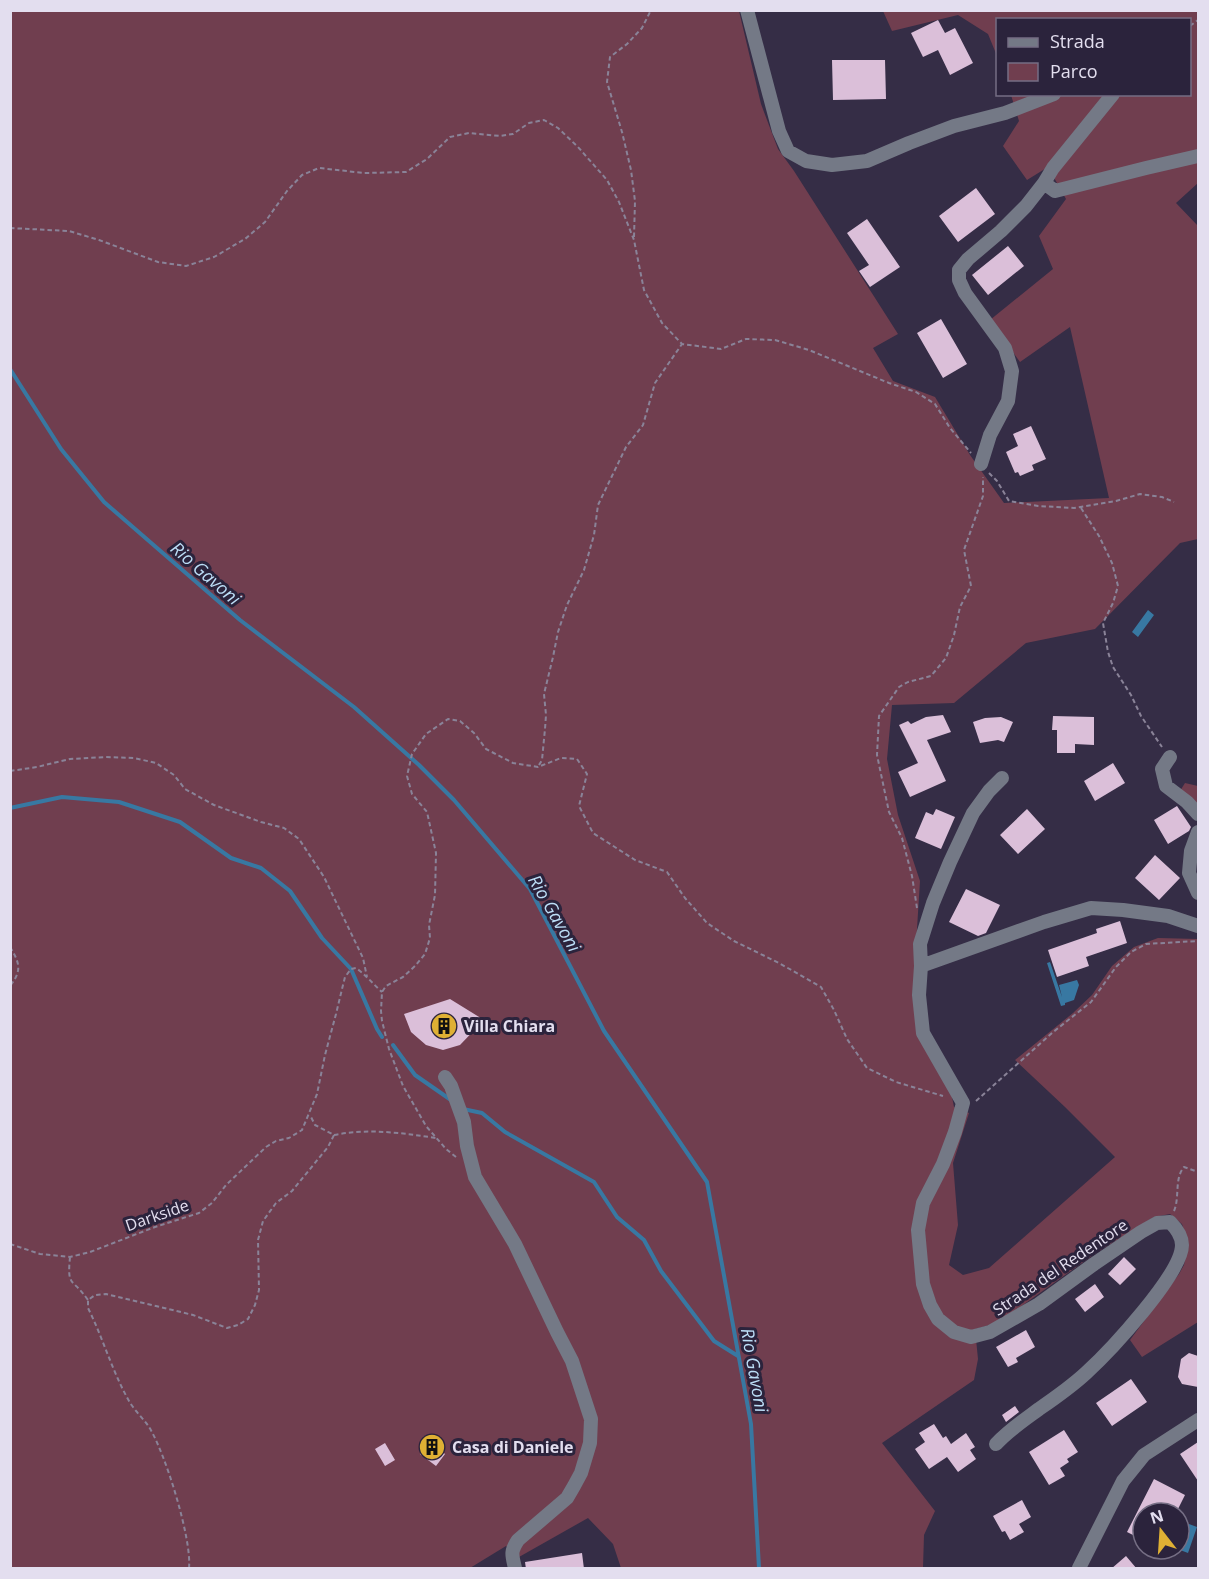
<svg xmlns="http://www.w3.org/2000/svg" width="1209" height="1579" font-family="'Open Sans',sans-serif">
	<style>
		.green { fill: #703e4f }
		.water { fill: #3878a2 }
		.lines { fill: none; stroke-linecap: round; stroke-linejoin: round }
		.stream { stroke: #3878a2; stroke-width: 4 }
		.building { fill: #dbbfd9 }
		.path { stroke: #8a8398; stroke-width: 2; stroke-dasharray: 4.5 3; stroke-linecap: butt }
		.minor { stroke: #747986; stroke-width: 14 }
		.labels { text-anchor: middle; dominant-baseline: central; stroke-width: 6; stroke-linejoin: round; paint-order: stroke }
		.poi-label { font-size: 16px; font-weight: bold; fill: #e3deef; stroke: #2b233c; text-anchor: start }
		.street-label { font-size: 16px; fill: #e3deef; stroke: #2b233c }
		.water-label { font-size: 18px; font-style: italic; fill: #bcddf6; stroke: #2b233c }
	</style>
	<rect width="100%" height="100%" fill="#352d46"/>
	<path class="green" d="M11,11H739L761,104L778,149L794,171L898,334L873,348L893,381L935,397L970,455L1004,503L1109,498L1070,327L1020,362L990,320L1053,269L1039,236L1066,199L1048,167L1027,180L1003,146L1019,121L1011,95L1190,94V20H998L997,56L988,34L958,15L892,31L883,11H1198V183L1176,203L1198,226V539L1180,543L1095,629L1026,643L954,703L892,705L887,759L898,815L920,881L914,977L916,1029L951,1092L954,1107L969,1113L953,1163L958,1225L949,1265L963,1275L989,1268L1115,1157L1065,1107L1015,1060L1073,1013L1092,995L1112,966L1134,947L1158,938L1198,939V1322L1142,1357L1130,1340L1179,1274L1184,1265L1188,1244L1182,1224L1170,1214L1154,1217L1096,1253L1016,1310L990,1325L975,1329L978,1359L974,1380L882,1443L935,1511L924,1535L923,1568H621L613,1544L588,1518L519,1557L506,1546L470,1568H11Z
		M1185,783L1198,786V807L1180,791Z"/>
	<path class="water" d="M1148,610L1154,615L1138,637L1132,632Z
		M1050,962L1062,997L1059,985L1077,980L1079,985L1074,1000L1065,1003V1005L1061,1006L1047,963Z
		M1189,1524L1197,1527L1188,1553L1180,1550Z"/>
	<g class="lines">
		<path class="stream" d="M10,369L61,449L104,502L240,620L354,707L419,765L454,800L530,889L604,1031L707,1182L751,1424L759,1568
			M10,808L62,797L119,802L180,822L231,858L261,868L290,891L322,938L351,969L377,1029L382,1037
			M393,1045L415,1075L451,1100
			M463,1109L482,1113L505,1132L594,1182L617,1217L644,1240L661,1271L714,1341L738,1356"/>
	</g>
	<path class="building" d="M938,20L945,33L955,28L973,63L950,75L938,50L923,57L911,33Z
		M832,60H885L886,99L833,100Z
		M976,188L995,214L958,242L939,216Z
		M867,219L900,267L870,287L859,271L869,265L847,233Z
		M1008,246L1024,266L988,295L972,275Z
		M941,319L967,364L943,378L917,333Z
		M1031,426L1046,459L1032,465L1034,470L1020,476L1018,472L1015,473L1006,452L1018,446L1013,434Z
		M943,715L951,732L927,740L946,781L910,797L898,772L918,763L899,725L908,721L911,724L926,717Z
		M1053,716L1094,717V745L1075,744V753H1057V730H1052Z
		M1001,717L1013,722L1004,742L998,740L980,743L973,722L985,718Z
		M1113,763L1125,783L1095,801L1084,781Z
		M1177,806L1191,827L1189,831L1168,844L1154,820Z
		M936,809L955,817L941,849L915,838L926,812L933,815Z
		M1027,809L1045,829L1018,854L1000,835Z
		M1155,855L1180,878L1159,900L1135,878Z
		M966,889L1000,905L986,933L978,936L949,922Z
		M1120,921L1127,943L1086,957L1089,966L1057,977L1048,950L1097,933L1096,929Z
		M450,999L484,1020L460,1045L443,1050L426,1045L411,1032L404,1014Z
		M1124,1257L1136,1269L1120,1285L1108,1274Z
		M1095,1284L1104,1297L1085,1312L1075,1299Z
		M1026,1330L1035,1347L1016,1358L1018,1362L1008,1367L996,1347Z
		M1189,1353L1198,1356V1387L1182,1384L1178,1377L1181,1359Z
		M1131,1379L1147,1402L1112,1426L1096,1403Z
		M1015,1406L1019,1412L1006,1422L1002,1415Z
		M934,1424L943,1438L946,1436L951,1444L966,1433L975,1447L970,1450L976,1459L958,1472L947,1457L929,1469L915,1449L925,1442L919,1433Z
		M1064,1430L1078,1452L1067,1459L1069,1462L1060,1468L1065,1476L1049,1485L1029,1452Z
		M431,1441L445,1454L436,1466L420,1454Z
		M1198,1442V1481L1180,1454Z
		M385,1443L395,1460L385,1466L375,1449Z
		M1154,1479L1185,1495L1176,1513H1143V1540L1127,1532Z
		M1022,1500L1031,1517L1019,1524L1024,1532L1010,1540L1005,1531L1002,1532L993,1516Z
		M582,1553L584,1569H526L525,1562Z
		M1126,1556L1137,1569H1111Z"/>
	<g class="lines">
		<path class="path" d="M1190,26L1198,20
			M10,228L69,231L99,240L158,262L186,266L214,257L245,239L265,222L287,191L302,175L319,168L364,173L406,172L427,159L450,137L469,133L500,136L513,134L529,123L544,120L558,128L578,147L607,180L619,202L634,240L644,290L662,323L682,344L721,349L746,339L775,340L809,350L889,383L916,392L935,404L950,428L971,453
			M634,237L635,201L631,170L622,132L607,82L610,57L627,44L642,28L651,10
			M989,473L997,481L1009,501L1038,506L1074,508L1116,501L1140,494L1162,497L1174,502
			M1081,508L1099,536L1112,563L1118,586L1113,603L1103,623L1108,652L1113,667L1131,695L1141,716L1162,747
			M539,765L542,760L545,729L546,715L544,694L553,657L558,632L567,605L584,570L594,535L598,505L626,447L643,425L655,383L682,344
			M10,771L37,767L70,759L106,757L134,758L156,763L174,775L185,789L214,805L261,822L284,828L299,839L324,877L363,958L367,977
			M917,908L912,876L902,838L889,812L877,755L879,716L899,687L908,682L931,676L946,658L954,635L960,607L971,586L964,550L983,496V477
			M10,947C20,963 22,971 10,986
			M976,1101L1052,1033L1091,1002L1116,967L1131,952L1146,944L1198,941
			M334,1135C368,1128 402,1133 436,1138
			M456,1157L446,1149L426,1126L403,1086L389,1049L382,1021L381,1011L382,992L386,986L403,977L415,966L425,954L430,938L429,925L435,895L436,853L427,812L412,794L407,776L412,754L426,734L448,719L460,721L474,733L486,749L513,763L538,767L561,758L577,759L587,774L579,806L593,833L635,860L667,872L685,898L707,923L734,941L779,963L821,987L834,1010L847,1039L867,1068L896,1082L943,1096
			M1174,1211C1180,1197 1174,1179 1184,1167L1198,1172
			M10,1244L40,1254L70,1257L90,1252L155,1227L199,1213L212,1203L226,1185L266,1147L276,1141L289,1138L302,1130L317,1094L325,1055L336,1014L343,985L345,977L351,969L356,968C366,975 373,984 382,992
			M70,1257C67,1288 72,1277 88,1300
			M189,1568C192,1539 165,1452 149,1427C143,1418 134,1410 129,1401C112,1371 103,1338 88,1308V1300L95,1295L106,1294L193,1315L227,1328L238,1325L248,1319L255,1305L259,1290L258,1240L263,1221L276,1203L292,1191L328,1147L334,1135L315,1125L310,1115"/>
		<path class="minor" d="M747,10L779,131L788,151L806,161L832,165L867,161L909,143L954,126L1005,113L1054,94
			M1113,94L1053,168L1044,183L1055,191L1146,168L1198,156
			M981,464L990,435L1008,401L1012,371L1005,348L965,293L959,280V270L968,259L1001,231L1026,206L1044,183
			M1170,757L1162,769L1166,786L1187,802L1198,814
			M1198,832L1191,851L1189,873L1198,893
			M921,966L1044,922L1091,908L1123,910L1168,916L1198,926
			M445,1077L451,1086L464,1122L467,1146L475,1177L515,1244L557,1332L572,1361L591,1419L590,1443L581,1473L574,1486L567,1498L518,1540C510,1552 512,1555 515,1568
			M996,1444C1009,1430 1024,1420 1039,1409C1055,1398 1072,1386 1086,1373C1109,1352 1182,1274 1182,1245C1182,1236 1176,1228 1170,1222L1157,1223L1141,1232L1094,1264L1039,1304L990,1332L971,1337L954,1332L938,1319L930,1305L923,1284L918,1230L923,1203L943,1164L955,1132L963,1103L923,1033L919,995L921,966L920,944L933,903L950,862L973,813L989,791L1002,778
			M1079,1568L1123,1481L1144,1455L1198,1420"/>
	</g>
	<defs>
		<g id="building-disc" transform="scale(1.35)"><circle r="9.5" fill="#dfb034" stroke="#2b233c"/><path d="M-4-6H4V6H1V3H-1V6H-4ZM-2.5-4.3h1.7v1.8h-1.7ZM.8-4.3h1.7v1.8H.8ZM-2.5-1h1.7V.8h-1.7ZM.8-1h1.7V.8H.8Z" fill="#111"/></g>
	</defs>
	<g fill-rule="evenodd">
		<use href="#building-disc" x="444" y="1026"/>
		<use href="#building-disc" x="432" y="1447"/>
	</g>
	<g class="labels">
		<g class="poi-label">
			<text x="464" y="1026">Villa Chiara</text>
			<text x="452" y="1447">Casa di Daniele</text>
		</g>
		<g class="street-label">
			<text transform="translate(157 1215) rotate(-19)">Darkside</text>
			<text transform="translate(1060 1267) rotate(-34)">Strada del Redentore</text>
		</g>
		<g class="water-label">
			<text transform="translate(206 573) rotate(41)">Rio Gavoni</text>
			<text transform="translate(555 913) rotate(60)">Rio Gavoni</text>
			<text transform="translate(755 1370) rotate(80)">Rio Gavoni</text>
		</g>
	</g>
	<rect width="1209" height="1579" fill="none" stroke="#e3deef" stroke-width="24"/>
	<rect x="996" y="18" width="195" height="78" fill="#2b233c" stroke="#756e84" stroke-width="1.5"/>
	<rect x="1008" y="38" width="30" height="9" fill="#747986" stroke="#756e84" stroke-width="1.5"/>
	<text x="1050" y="48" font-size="18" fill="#e3deef">Strada</text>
	<rect x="1008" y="63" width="30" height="18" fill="#703e4f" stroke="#756e84" stroke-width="1.5"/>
	<text x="1050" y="78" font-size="18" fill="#e3deef">Parco</text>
	<g transform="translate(1161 1531) rotate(343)"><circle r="28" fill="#2b233c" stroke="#756e84" stroke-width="1.5"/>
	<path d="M0-4.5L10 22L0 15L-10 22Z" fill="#dfb034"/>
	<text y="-9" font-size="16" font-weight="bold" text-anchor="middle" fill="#e3deef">N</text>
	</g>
</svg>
